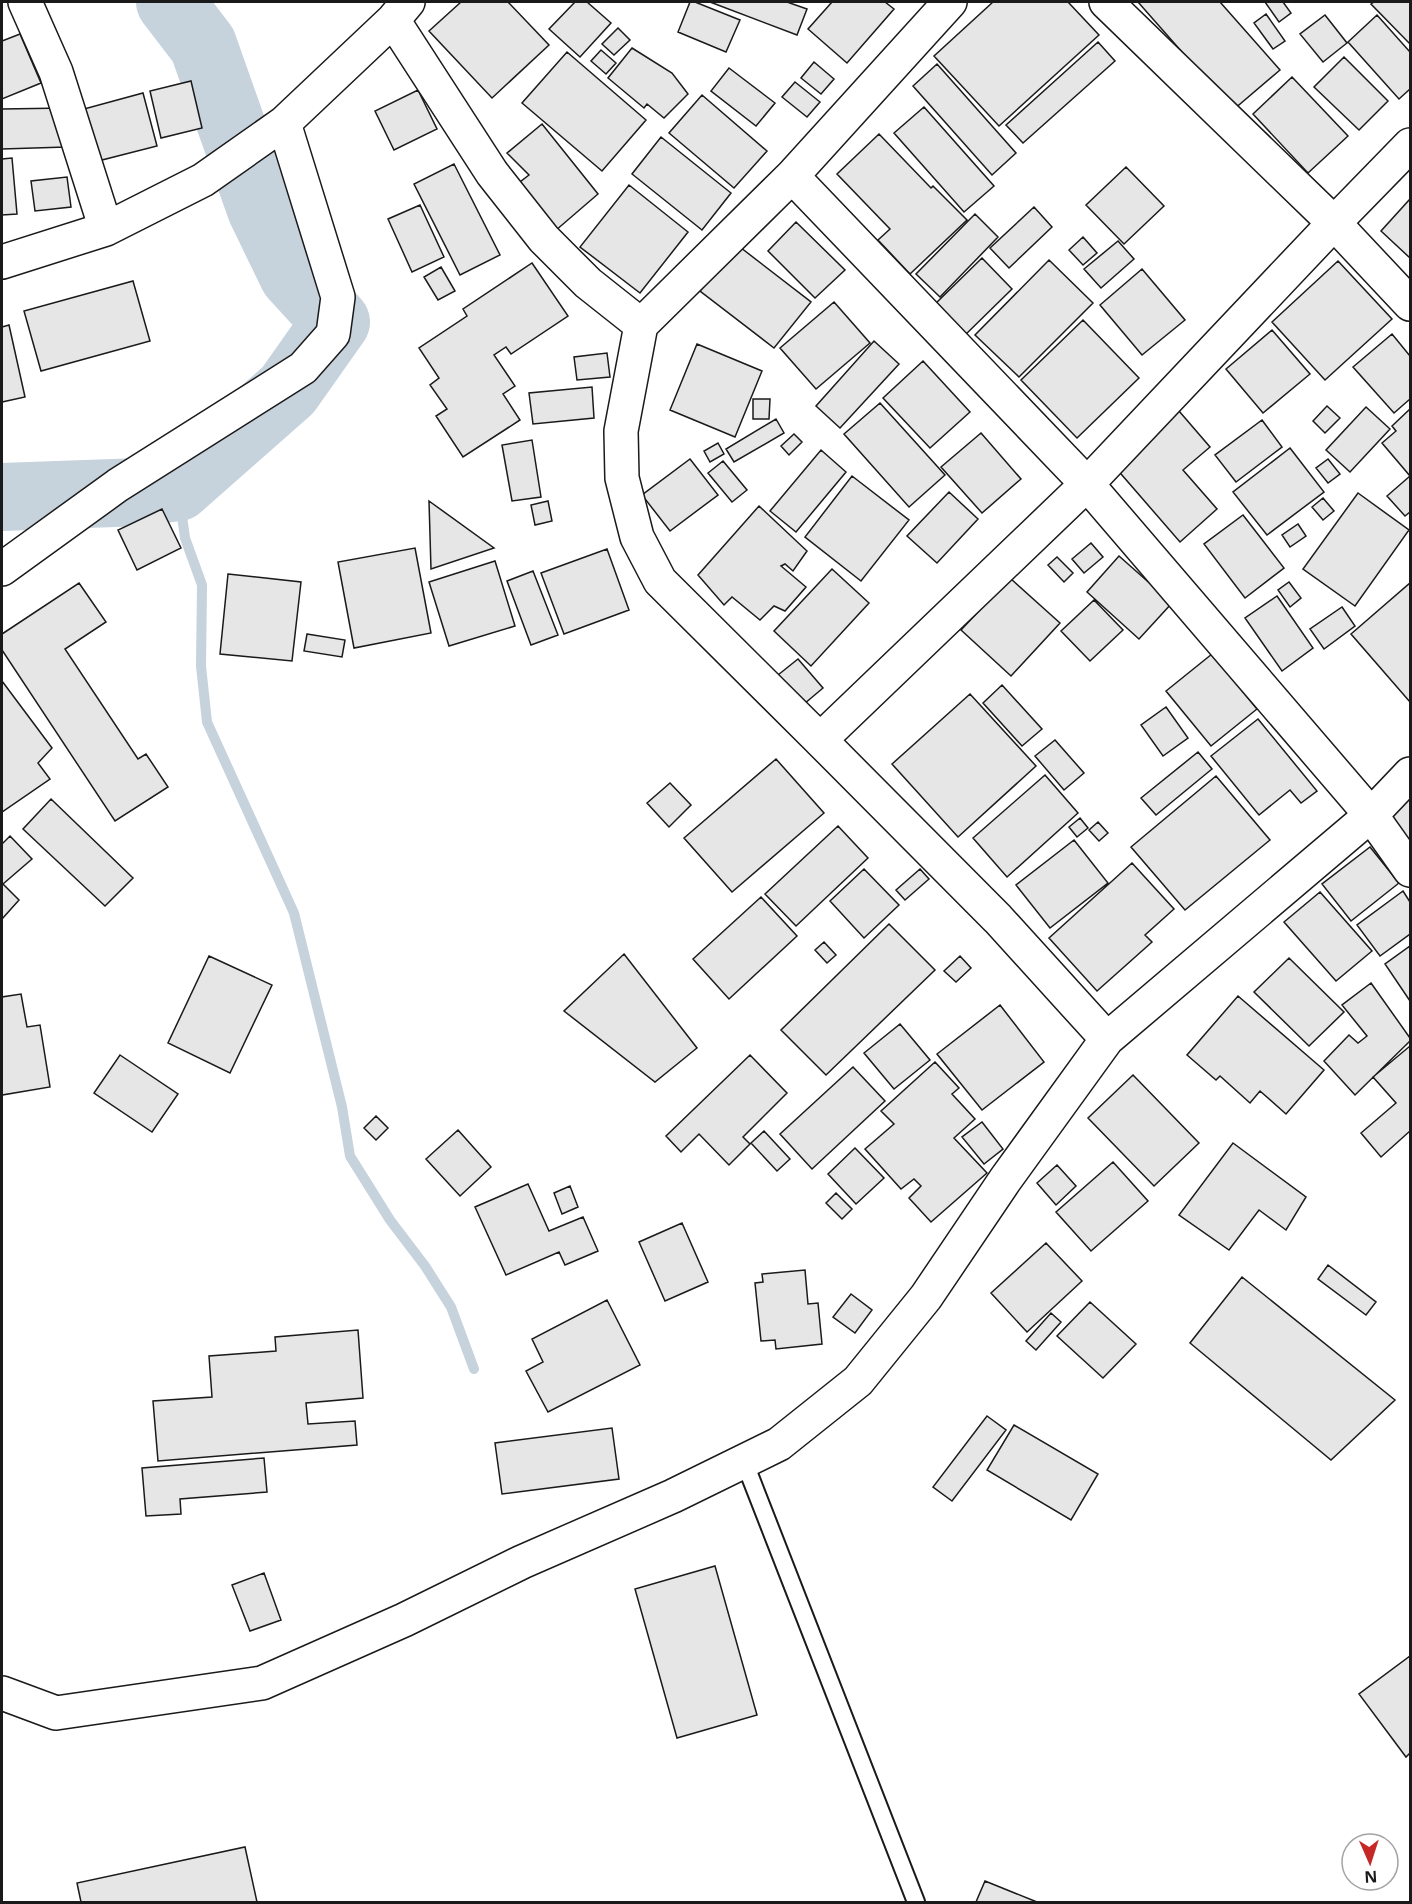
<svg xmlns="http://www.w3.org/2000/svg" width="1412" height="1904" font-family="'Noto Sans',sans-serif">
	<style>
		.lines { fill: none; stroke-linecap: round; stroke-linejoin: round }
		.stream { stroke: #c6d2dc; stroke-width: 10 }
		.river { stroke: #c6d2dc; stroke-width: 68 }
		.building { fill: #e6e6e6; stroke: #1a1a1a; stroke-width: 1.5 }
		.lane-casing { stroke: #1a1a1a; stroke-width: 20 }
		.street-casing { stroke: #1a1a1a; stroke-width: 36 }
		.lane { stroke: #fff; stroke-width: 16 }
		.street { stroke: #fff; stroke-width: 33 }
	</style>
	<rect width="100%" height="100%" fill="#fff"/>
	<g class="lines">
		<path class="stream" d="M178,487L185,538L202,585L201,666L207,722L294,913L342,1107L350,1156L390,1220L425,1266L451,1307L474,1369"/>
		<path class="river" d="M2,497L142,492L178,487L288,390L336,322L293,275L261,209L203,45L170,2"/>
	</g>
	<path class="building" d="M461,2H508L549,45L492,98L429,31Z
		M575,2H587L611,23L580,57L549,29Z
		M690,2H695L740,20L726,52L678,32Z
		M710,2H787L807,9L797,35Z
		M832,2H885L894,9L847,63L808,29Z
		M993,2H1068L1099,35L999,126L934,56Z
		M1138,2H1220L1280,70L1233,110Z
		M1265,2H1283L1291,13L1279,22Z
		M1374,2H1410V44L1371,4Z
		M1266,14L1285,41L1273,49L1254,23Z
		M1325,15L1347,43L1323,62L1300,34Z
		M1377,15L1410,52V89L1399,99L1348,42Z
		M618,28L630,40L614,55L602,44Z
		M20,34L41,83L2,99V41Z
		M1098,42L1115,61L1023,143L1006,125Z
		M632,48L672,73L688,94L664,118L647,104L644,108L608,78Z
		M601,50L616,63L606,74L591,61Z
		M567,52L646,120L602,171L522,103Z
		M1344,57L1388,101L1359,130L1314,87Z
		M814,62L834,79L821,94L801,78Z
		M937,64L1016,153L992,175L913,86Z
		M729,68L775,103L756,126L711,91Z
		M1292,77L1348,136L1308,173L1253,114Z
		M191,81L202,128L161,138L150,91Z
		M795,82L820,102L807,117L782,97Z
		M418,90L437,129L394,150L375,111Z
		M143,93L157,146L98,161L84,109Z
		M702,95L767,151L734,188L669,133Z
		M924,107L994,186L964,212L894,133Z
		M66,108V147L2,149V109Z
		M542,124L598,194L555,231L520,182L529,175L507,153Z
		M879,134L931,188L933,186L967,220L910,274L878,240L890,229L837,174Z
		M661,137L731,193L702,230L632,174Z
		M12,158L17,214L2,215V159Z
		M454,164L500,255L460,275L414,184Z
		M1126,167L1164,206L1124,244L1086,205Z
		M67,177L71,207L35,211L31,181Z
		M629,185L688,232L640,293L580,247Z
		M1410,199V258L1381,231Z
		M420,205L444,257L412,272L388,219Z
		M1034,207L1052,227L1009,268L990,248Z
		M975,214L998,237L940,297L916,274Z
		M796,222L845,270L815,298L768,251Z
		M1083,237L1097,253L1083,265L1069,250Z
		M1118,241L1134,259L1101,288L1084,269Z
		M736,244L811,302L774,348L700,291Z
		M982,258L1012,289L961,339L931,308Z
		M1049,260L1093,303L1019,377L975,335Z
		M1338,261L1392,319L1325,380L1272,322Z
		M532,263L568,316L511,354L506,347L494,355L515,386L503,394L520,420L463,457L436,416L447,409L430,385L439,378L419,348L467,316L463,309Z
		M441,267L455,291L438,300L424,277Z
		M1142,269L1185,320L1142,355L1100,305Z
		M133,281L150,341L41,371L24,311Z
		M834,302L870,343L816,389L780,348Z
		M1083,320L1139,378L1077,438L1021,380Z
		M9,325L25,397L2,402V327Z
		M1272,330L1310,374L1263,413L1226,369Z
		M1392,334L1410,356V399L1394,413L1353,367Z
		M874,341L899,364L840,428L816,406Z
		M697,344L762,371L735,437L670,410Z
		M607,353L610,377L577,380L574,357Z
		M923,361L970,412L930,448L883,398Z
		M592,387L594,418L533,424L529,393Z
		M753,399H770L769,419H753Z
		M880,403L945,475L909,507L844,434Z
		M1327,406L1340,418L1325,433L1313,421Z
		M1366,407L1390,429L1350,472L1326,450Z
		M1410,409V512L1405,516L1387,496L1410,476L1382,443L1396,431L1392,426Z
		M1179,411L1210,447L1183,470L1217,509L1180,542L1115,467Z
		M776,419L784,433L734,462L726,449Z
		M1262,420L1282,447L1236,482L1215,455Z
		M981,433L1021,479L982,513L941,467Z
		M794,434L802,442L789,455L781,446Z
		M532,440L541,497L512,501L502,445Z
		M718,443L724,454L710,462L704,451Z
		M1290,448L1324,492L1267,535L1233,492Z
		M821,450L846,472L796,532L770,511Z
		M690,459L718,495L670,531L642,495Z
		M1328,459L1340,474L1328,483L1316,468Z
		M723,461L747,490L732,502L708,473Z
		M852,476L909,520L861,581L805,537Z
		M949,492L978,519L937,563L907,536Z
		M1358,493L1409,530L1355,606L1303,569Z
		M1323,498L1334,511L1323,520L1312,507Z
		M429,501L494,548L431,569Z
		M548,501L552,521L535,525L531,505Z
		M759,506L807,551L793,571L785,564L781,566L806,587L785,611L774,606L760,620L732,597L724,605L698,575Z
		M162,509L181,548L137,570L118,530Z
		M1243,515L1284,568L1245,598L1204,544Z
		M1298,524L1306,536L1290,547L1282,535Z
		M1091,543L1103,557L1084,573L1072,559Z
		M415,548L431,633L354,648L338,562Z
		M607,549L629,610L564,634L541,573Z
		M1119,556L1172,603L1139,639L1087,592Z
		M1057,557L1073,573L1064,582L1048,565Z
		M495,561L515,626L449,646L429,582Z
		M832,569L869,603L811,666L774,631Z
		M533,571L558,635L531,645L507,581Z
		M228,574L301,582L292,661L220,654Z
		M1010,578L1060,623L1011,676L961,630Z
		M1289,582L1301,598L1290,607L1278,590Z
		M79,583L106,622L65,649L138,759L146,754L168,787L115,821L2,650V634Z
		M1410,583V702L1351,634Z
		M1277,596L1313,648L1282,671L1245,618Z
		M1094,600L1123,630L1090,661L1061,631Z
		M1342,607L1355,626L1324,649L1310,629Z
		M307,634L345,640L342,657L304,651Z
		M1212,654L1257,709L1211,746L1166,691Z
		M798,659L823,688L804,704L778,675Z
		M2,681L52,748L38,763L50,779L2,812Z
		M1002,685L1042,729L1022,746L983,703Z
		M970,694L1036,766L958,837L892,764Z
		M1166,707L1188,738L1163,756L1141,725Z
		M1258,719L1317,791L1301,803L1290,790L1259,815L1211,756Z
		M1055,740L1084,773L1064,790L1035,756Z
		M1198,752L1212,769L1156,815L1141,798Z
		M776,759L824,813L732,892L684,838Z
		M1045,775L1078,813L1007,877L973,838Z
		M1216,776L1270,840L1185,910L1131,847Z
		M1410,782V843L1380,810Z
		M670,783L691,805L669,827L647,803Z
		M51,799L133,878L105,906L23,829Z
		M1080,818L1088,828L1077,837L1069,827Z
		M1098,822L1108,833L1099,841L1089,830Z
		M838,826L868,858L796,926L765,894Z
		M10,836L32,859L3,884L19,900L2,919V844Z
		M1074,840L1108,883L1050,928L1016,885Z
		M1370,847L1399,883L1351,921L1322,884Z
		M1132,863L1174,909L1145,935L1152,942L1097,991L1049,938Z
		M864,869L899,905L864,938L830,901Z
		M920,869L929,879L905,900L896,890Z
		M1403,891L1410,902V934L1380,956L1357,925Z
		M1320,892L1372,951L1336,981L1284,922Z
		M761,897L797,936L729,999L693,959Z
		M889,924L935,970L826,1075L781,1030Z
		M824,942L836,955L827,963L815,950Z
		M1410,946V1001L1385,964Z
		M624,954L697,1048L655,1082L564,1011Z
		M209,956L272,985L230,1073L168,1043Z
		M960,956L971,968L956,982L944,971Z
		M1289,958L1344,1012L1309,1046L1254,992Z
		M1371,983L1410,1038V1041L1355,1095L1324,1061L1349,1035L1358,1043L1367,1036L1342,1005Z
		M21,994L27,1027L40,1025L50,1087L2,1095V997Z
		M1238,996L1324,1070L1286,1114L1260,1091L1250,1103L1220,1076L1216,1080L1187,1055Z
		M1000,1005L1044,1062L982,1110L937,1054Z
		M900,1024L930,1060L894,1089L864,1053Z
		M1410,1046V1131L1381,1157L1361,1133L1396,1103L1373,1077Z
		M120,1055L178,1094L152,1132L94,1093Z
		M750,1055L787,1093L743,1137L750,1144L729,1165L699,1134L681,1152L666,1136Z
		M935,1062L959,1088L952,1094L975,1119L954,1138L987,1173L931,1222L909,1198L921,1186L914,1179L901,1189L865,1149L894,1124L881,1111Z
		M853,1067L885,1101L812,1169L780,1134Z
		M1133,1075L1199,1143L1154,1186L1088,1118Z
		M376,1116L388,1128L376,1140L364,1128Z
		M982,1122L1003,1149L984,1164L962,1137Z
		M458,1130L491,1167L460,1196L426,1159Z
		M764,1131L790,1159L777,1171L751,1143Z
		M1233,1143L1306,1197L1286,1230L1259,1210L1229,1250L1179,1215Z
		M855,1148L884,1178L856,1204L828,1174Z
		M1113,1162L1148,1201L1091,1251L1056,1212Z
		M1057,1165L1076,1186L1056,1205L1037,1183Z
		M528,1184L549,1231L583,1217L598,1251L565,1265L559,1252L506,1275L475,1207Z
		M570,1186L578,1207L562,1214L554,1193Z
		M836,1193L852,1209L842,1219L826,1203Z
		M682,1223L708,1282L665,1301L639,1242Z
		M1046,1243L1082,1281L1027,1332L991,1293Z
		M1328,1265L1376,1302L1366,1315L1318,1279Z
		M805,1270L808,1304L818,1303L822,1344L776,1349L775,1340L761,1341L755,1283L763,1282L762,1274Z
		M1242,1277L1395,1400L1331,1460L1190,1343Z
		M851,1294L872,1310L855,1333L833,1317Z
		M607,1300L640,1365L548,1412L526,1371L543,1362L532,1339Z
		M1090,1302L1136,1344L1103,1378L1057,1336Z
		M1051,1313L1061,1322L1036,1350L1026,1341Z
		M358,1330L363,1398L306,1403L308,1424L355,1421L357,1445L158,1461L153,1401L212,1397L209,1356L276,1351L275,1337Z
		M987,1416L1006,1430L952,1501L933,1487Z
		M1014,1425L1098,1474L1071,1520L987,1470Z
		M612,1428L619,1479L502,1494L495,1443Z
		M264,1458L267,1492L180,1499L181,1514L146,1516L142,1468Z
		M715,1566L757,1715L677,1738L635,1589Z
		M264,1573L281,1620L250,1631L232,1585Z
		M1410,1656V1753L1406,1757L1359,1694Z
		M245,1847L257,1902H81L77,1883Z
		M985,1881L1037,1902H976Z"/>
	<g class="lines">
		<g class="lane-casing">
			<path id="lane" d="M744,1461L916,1902"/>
		</g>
		<g class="street-casing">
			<path id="street" d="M25,2L56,72L106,229
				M1106,2L1334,223L1410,304
				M393,20L492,173L544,239L588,283L641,325
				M792,176L1087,484L1371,815L1410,870
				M2,262L106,229L203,180L284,123L393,20L408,2
				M2,569L118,485L303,368L333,334L338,297L284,123
				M820,740L660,581L637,537L622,478L621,431L641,325L792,176L950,2
				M1107,1039L998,919L820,740L1087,484L1334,223L1410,145
				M2,1693L56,1713L262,1683L404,1620L522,1562L673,1496L779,1444L858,1381L926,1297L1005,1180L1107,1039L1371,815L1410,774"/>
		</g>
		<use href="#lane" class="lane"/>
		<use href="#street" class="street"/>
	</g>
	<rect width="1412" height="1904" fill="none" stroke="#1a1a1a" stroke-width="6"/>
	<g transform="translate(1370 1862) rotate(177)"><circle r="28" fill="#ffffff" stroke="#a3a3a3" stroke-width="1.5"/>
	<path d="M0-4.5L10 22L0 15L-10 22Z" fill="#c62828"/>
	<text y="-9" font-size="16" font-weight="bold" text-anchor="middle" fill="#1a1a1a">N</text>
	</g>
</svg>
